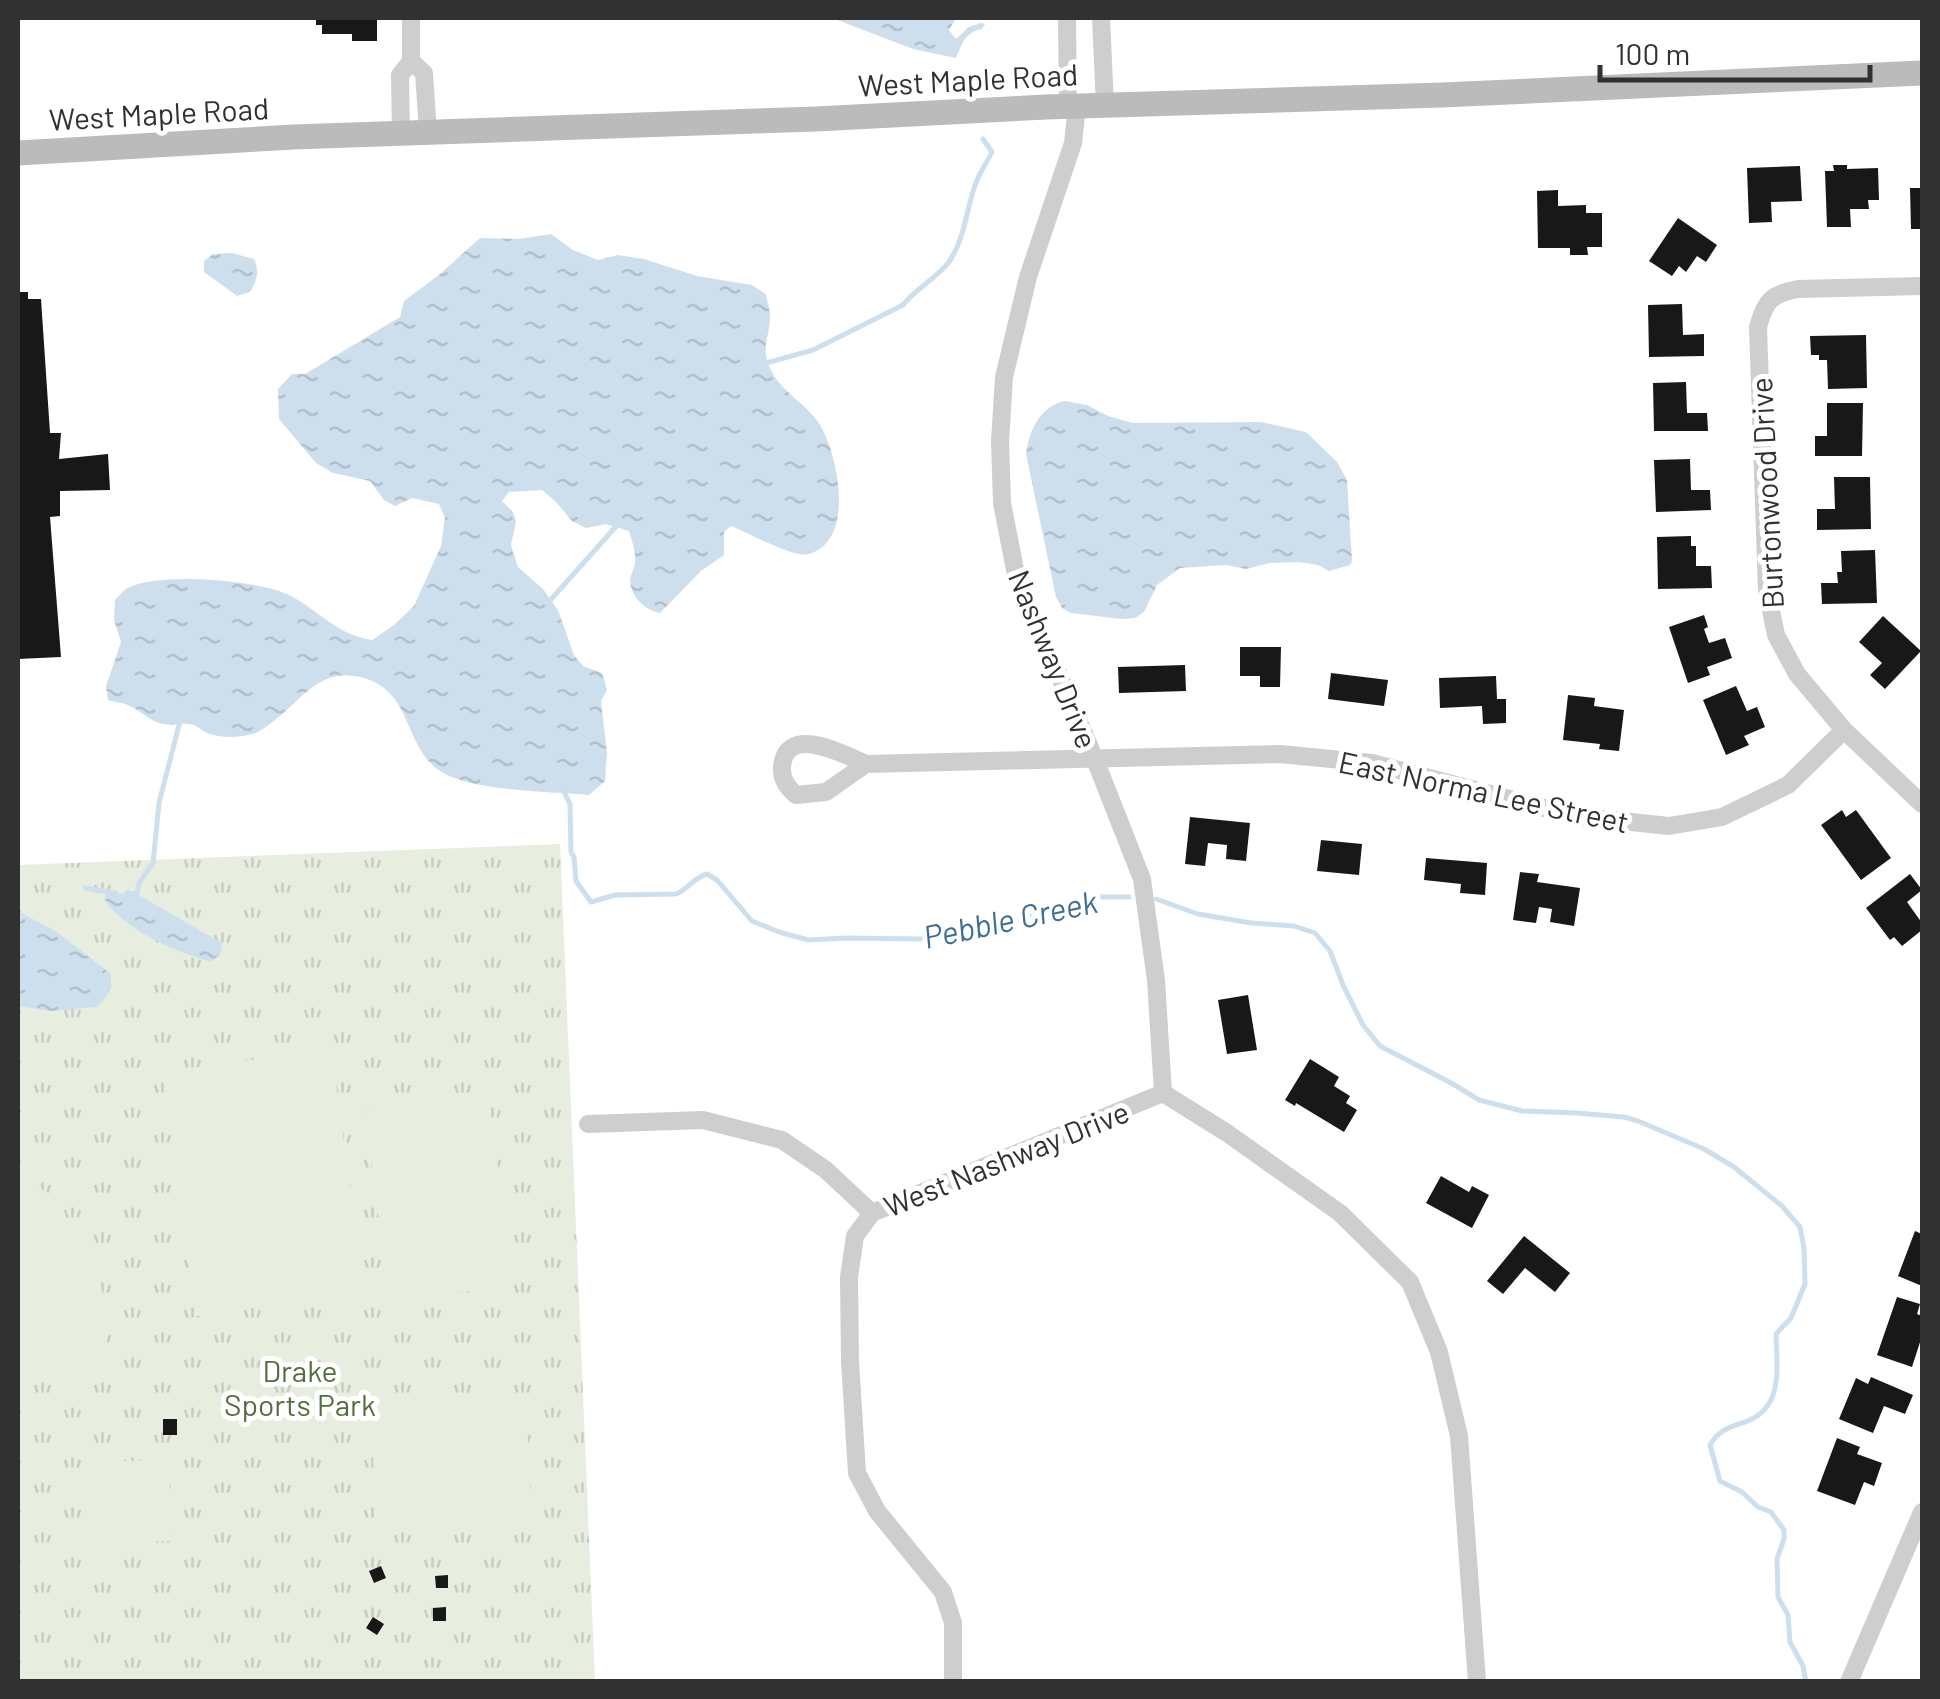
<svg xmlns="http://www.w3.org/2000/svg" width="1940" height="1699" font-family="Barlow,sans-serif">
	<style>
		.park { fill: url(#park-tufts) }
		.pitch { fill: #e7eee0 }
		.water { fill: url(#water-ripples) }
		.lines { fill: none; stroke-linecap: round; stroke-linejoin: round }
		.stream { stroke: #cddfed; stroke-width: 5 }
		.building { fill: #181818 }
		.minor { stroke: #cecece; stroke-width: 18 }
		.secondary { stroke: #bbb; stroke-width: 25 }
		.labels { text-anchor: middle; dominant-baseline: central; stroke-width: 10; stroke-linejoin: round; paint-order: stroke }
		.street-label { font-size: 30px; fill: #313131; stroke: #fff }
		.park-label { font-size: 30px; fill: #516e3e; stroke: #fff }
		.water-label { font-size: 32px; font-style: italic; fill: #3e6e95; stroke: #fff }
	</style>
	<defs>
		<pattern id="park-tufts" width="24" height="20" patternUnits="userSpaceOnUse" patternTransform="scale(2.5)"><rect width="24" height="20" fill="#e7eee0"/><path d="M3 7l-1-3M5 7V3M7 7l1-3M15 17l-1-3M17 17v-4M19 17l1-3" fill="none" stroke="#c7cdc1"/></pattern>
		<pattern id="water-ripples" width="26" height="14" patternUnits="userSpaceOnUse" patternTransform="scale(2.5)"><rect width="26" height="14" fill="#cddfed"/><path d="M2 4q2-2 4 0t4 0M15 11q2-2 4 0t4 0" fill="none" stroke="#b0c0cc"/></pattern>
	</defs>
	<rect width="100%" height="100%" fill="#fff"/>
	<path class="park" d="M560,844L595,1681H18V865Z"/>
	<path class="pitch" d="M331,1049L365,1293L196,1316L162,1072Z
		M488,1092L514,1285L390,1302L364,1109Z
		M18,1169L51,1197L78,1237L99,1277L108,1321L106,1370L18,1381Z
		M526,1401L532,1522L376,1530L371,1409Z
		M169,1460L171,1541L90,1544L88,1462Z"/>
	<path class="water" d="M832,18H956L949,30L956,39L969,27L981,23L985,24L982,29C965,32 962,44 956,58L913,49Z
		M551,234L573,250L598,260L618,255L644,259L697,276L752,285L766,294C767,301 770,309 770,316C770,339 760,345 770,368C780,392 807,403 820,425C838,454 856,541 809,554C793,558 749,533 731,526L724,532V555L701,571L660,613C645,610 630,597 630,579C630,578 635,565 635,563C636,552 632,541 629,531L606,524L586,528L572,521L556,502L542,490L509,492L502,501L513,512L516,522L511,545L518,567L543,589L558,610L574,655L583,666L602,673L607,690L601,701L607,753L605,781L589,795C550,791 472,792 440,771C402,745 414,690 360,677C319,667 301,701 271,723C265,727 259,733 252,734C238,738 220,738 207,733C202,731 199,727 194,725C184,722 173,726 163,724C150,722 142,711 130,706C124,703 115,702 108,700L106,686L121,642L114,620L115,600C117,598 124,590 126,589C156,571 259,580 289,595C320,611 335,634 372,640L394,625L414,606L441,546L445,518L439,504L412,498L395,506L384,500L370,481L333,473L316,463L279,419L278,389L292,374H305L400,317L404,301L440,274L480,238L519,239Z
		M232,253L254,259C260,272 257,280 250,292L237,296L204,272V261L213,254Z
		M1065,401L1087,405L1108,416L1133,423L1261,422L1306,432L1337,462L1347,480L1352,561L1350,565L1329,571L1318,565L1299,562L1270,563L1246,569L1226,565L1180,568L1157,585L1144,612L1135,618L1122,619L1071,613L1062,608L1056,597L1026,454C1029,431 1040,406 1065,401Z
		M106,893L137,894L222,943L221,953L211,962C177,952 125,931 105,900Z
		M18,911L57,932L111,974C112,988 107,998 97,1007L51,1011L18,1006Z"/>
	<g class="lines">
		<path class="stream" d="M762,364L813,350L903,305C916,288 936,279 949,262C966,237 966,207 977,180C981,171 987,162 992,152L983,139
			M547,604L619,523
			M561,786L570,804L571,852L574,857L576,881L591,902L615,895L676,894C688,889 693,878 707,874L717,880L752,921L779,932L808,940L846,938L921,939L961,935L1016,921L1086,897H1129
			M85,888L116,893
			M127,893L137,894L139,883L153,863L159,803L179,725
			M1156,899L1198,914L1251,923L1294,926L1315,933L1330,951L1343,985L1363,1025L1380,1046L1453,1084L1479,1100L1522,1111L1577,1113L1624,1117L1638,1121L1704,1149L1734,1167L1782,1206L1800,1227L1804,1248L1805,1284L1791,1318L1776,1334C1777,1371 1784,1410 1742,1423C1727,1428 1718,1431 1710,1445L1720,1481L1742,1492L1758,1507L1771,1512L1784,1530V1539L1777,1559L1778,1597L1788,1615L1790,1642L1803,1666L1806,1682"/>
	</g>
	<path class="building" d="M316,18L377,20V41H352V34H322V25H316Z
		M1833,165H1847V169L1878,168L1879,200H1868L1869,209H1850L1851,227H1827L1825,171H1834Z
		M1800,166L1802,201L1771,202L1772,222L1749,223L1747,168Z
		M1910,188H1922V229H1911Z
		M1558,190V206L1586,205V213H1602V247H1587L1588,255H1570V248H1538L1537,191Z
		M1678,218L1717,245L1706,262L1697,256L1686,272L1679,266L1672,276L1649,261Z
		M18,292H28V299H41L50,433H61L59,459L108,454L110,490L60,491V516L50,517L61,657L18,659Z
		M1682,304L1683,335L1704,334V356L1649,357L1648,305Z
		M1866,335L1867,388L1828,389L1827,360H1819V355H1811L1810,336Z
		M1686,382L1687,413H1707L1708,431H1654L1653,383Z
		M1827,403H1863L1862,456H1815V436H1827Z
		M1690,459L1691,490H1710L1711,510L1656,512L1654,460Z
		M1834,477H1870L1871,529L1817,530V509H1835Z
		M1691,536V546H1696V566H1711L1712,588L1658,589L1657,537Z
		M1875,550L1877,603L1822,604L1821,583H1838L1837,572H1842L1841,551Z
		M1704,615L1708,627L1704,629L1709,643L1725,638L1732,658L1707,667L1710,675L1688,683L1669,627Z
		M1883,616L1921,651L1885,689L1870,675L1882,663L1859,642Z
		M1240,647H1281L1280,687H1260V676H1240Z
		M1185,665L1186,691L1119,693L1118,667Z
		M1331,673L1388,680L1384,706L1328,699Z
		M1496,676L1497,699H1506V723L1483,724L1482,706L1440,708L1439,678Z
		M1736,686L1747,711L1757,707L1765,727L1744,736L1749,745L1726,755L1703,700Z
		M1568,695L1595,698L1594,706L1624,710L1619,751L1599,749L1600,744L1563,740Z
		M1842,810L1846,817L1856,810L1891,858L1861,880L1821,825Z
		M1190,817L1250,823L1246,861L1226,859L1227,845L1208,843L1205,866L1185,864Z
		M1321,840L1362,844L1359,875L1317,871Z
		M1426,858L1487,863L1485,895L1460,893L1461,884L1424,880Z
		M1520,872L1539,874L1537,882L1580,888L1574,926L1550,922L1552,909L1539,907L1536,923L1513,920Z
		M1910,874L1922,890L1907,902L1922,923V930L1902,946L1894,937L1890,940L1866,908Z
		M1248,995L1257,1050L1227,1054L1218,1000Z
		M1310,1059L1339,1077L1334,1086L1350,1096L1346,1103L1357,1110L1344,1132L1296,1103L1295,1106L1285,1100Z
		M1441,1176L1469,1192L1472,1186L1489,1195L1472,1228L1426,1203Z
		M1915,1231L1922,1234V1286L1898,1276Z
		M1524,1236L1570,1273L1555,1292L1525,1268L1503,1294L1487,1281Z
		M1897,1297L1920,1304L1917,1314L1922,1316V1336L1912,1367L1877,1355Z
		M1871,1377L1913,1395L1905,1414L1884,1406L1873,1433L1839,1419L1856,1378L1868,1384Z
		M163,1419H177V1435H163Z
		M1837,1438L1860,1447L1857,1454L1882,1463L1874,1486L1864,1482L1855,1505L1817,1491Z
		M381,1566L386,1578L374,1583L369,1571Z
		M448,1575V1588H436L435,1576Z
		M446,1607V1621H433V1608Z
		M373,1617L384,1624L377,1635L366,1628Z"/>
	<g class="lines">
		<path class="minor" d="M411,18V61
			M1067,18L1068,106
			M1101,18L1105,106
			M1077,106L1073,143L1028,277L1004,377L1000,441L1002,503L1016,575L1094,757L1142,879L1156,980L1163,1093
			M401,134L400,75L411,61L424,73L428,133
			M1922,286L1798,289C1771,294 1765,301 1758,327L1767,591L1776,635L1797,674L1844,730L1922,804
			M866,764L826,792L796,795C787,787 781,779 782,766C787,723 845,755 866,764L1280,754L1372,763L1575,816L1669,826L1722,817L1788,785L1844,730
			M1163,1093L1227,1133L1340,1213L1410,1282L1439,1352L1459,1436L1477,1682
			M588,1124L703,1120L782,1140L826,1170L872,1213
			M953,1682V1623L943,1592L877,1511L857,1473L850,1361L849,1277L855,1236L872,1213L1163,1093
			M1849,1682L1922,1512"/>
		<path class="secondary" d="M18,153L293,137L816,119L1046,107L1442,95L1922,73"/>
	</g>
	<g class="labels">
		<g class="street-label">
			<text transform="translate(968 79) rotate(-3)">West Maple Road</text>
			<text transform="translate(159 113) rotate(-3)">West Maple Road</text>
			<text transform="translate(1766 493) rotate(-93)">Burtonwood Drive</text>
			<text transform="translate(1054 659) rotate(68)">Nashway Drive</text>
			<text transform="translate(1484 791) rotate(12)">East Norma Lee Street</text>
			<text transform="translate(1006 1158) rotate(-22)">West Nashway Drive</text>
		</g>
		<g class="park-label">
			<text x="300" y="1370">Drake<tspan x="300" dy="34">Sports Park</tspan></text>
		</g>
		<g class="water-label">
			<text transform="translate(1010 918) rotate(-12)">Pebble Creek</text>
		</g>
	</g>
	<rect width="1940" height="1699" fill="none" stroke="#313131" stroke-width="40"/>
	<path d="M1600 65v15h270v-15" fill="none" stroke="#313131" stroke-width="5"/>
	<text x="1615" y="65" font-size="30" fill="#313131" stroke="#ffffff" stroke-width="8" paint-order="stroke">100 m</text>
</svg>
